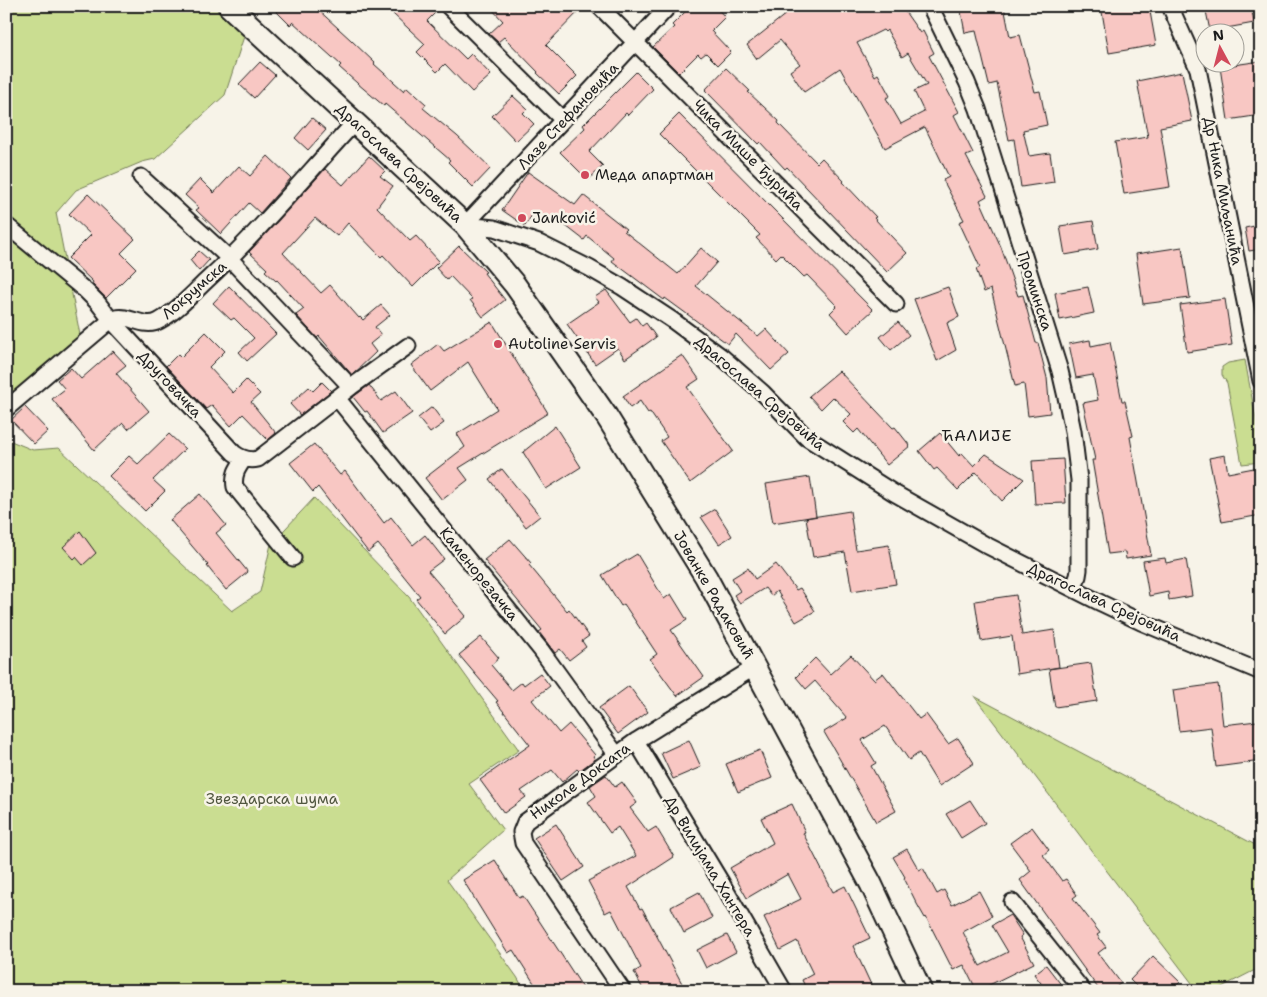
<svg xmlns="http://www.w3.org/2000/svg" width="1267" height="997" font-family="'Shantell Sans',sans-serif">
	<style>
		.green { fill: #cadd91; stroke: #737c56 }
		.building { fill: #f8c7c3; stroke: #1c1c1c; fill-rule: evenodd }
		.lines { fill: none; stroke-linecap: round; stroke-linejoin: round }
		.minor-casing { stroke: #1c1c1c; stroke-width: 19 }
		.secondary-casing { stroke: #1c1c1c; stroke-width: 25 }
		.minor { stroke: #f7f3e8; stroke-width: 15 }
		.secondary { stroke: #f7f3e8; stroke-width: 21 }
		.poi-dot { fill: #d1495b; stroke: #f7f3e8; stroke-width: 2 }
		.labels { text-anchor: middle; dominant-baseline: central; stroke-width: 5; stroke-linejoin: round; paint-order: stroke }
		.street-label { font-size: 15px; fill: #1c1c1c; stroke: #f7f3e8 }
		.poi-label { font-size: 15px; fill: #1c1c1c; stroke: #f7f3e8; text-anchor: start }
		.park-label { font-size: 15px; fill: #50563f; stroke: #f7f3e8 }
		.neighbourhood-label { font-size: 16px; letter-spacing: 1px; fill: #1c1c1c; stroke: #f7f3e8 }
	</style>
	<rect width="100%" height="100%" fill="#f7f3e8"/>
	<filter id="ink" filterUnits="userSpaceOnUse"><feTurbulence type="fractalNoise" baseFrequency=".02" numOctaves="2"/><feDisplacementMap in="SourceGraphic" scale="10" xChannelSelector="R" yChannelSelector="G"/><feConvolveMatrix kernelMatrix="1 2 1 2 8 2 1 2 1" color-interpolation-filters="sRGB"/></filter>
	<g filter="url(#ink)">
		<path class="green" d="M6,6H229L248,24L225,95L155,159L142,162L76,190L56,213L81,340L6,408Z
			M1245,360L1261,447V462L1242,464L1227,383L1222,375V367L1228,363Z
			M6,439L33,450L59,448L232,611L260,592L271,544L314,498L409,597L519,750L469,784L503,830L447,880L517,977L525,991H6Z
			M974,696L1261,848V967L1214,991H1198Z"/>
		<path class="building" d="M271,6H314L351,40L375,63L374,64L404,91L407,87L426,104L423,108L457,136L491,168L473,187L448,162L450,160L385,104L384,106L357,83L339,67L341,65L293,22L290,25Z
			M400,6H428L435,13L427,21L466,59L471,54L491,75L472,92L445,64L437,72L417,52L425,44L393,14Z
			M489,6H584L546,45L577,76L559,94L537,73L538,72L504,37L498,42L489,34L503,21Z
			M691,6H715L725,17L711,31L731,52L718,65L706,53L701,57L698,54L679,73L653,47L674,27L672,25Z
			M796,6H901L920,33L923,31L934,53L929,56L959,112L954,115L973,153L966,156L987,196L980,200L1001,247L1018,296L1023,295L1036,343H1038L1047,378L1050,413L1028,416L1024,384L1015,386L991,289L984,292L976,269L980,267L959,222L964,220L943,180L949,177L925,127L885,148L840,68L804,92L790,71L800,64L780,40L757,59L747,45ZM883,30L885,32L887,30L902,57L908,53L927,85L914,91L924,112L901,124L886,98L890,96L878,74L875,76L857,43Z
			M960,6H1004L1010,37L1020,35L1035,92L1040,91L1047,125L1023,130L1029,156L1050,153L1054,182L1021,187L1014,139L1009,140L997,83L989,85L976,31L965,33Z
			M1101,6H1149L1156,45L1109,53Z
			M1205,6H1251L1254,23L1210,31Z
			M1261,61V115L1228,120L1220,67Z
			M260,62L275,75L254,98L239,84Z
			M726,68L750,91L748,92L779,121L778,123L817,163L822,158L844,181L843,182L876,217L874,218L907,253L887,272L787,167L785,169L760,142L758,144L705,90Z
			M636,72L653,89L628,115L626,113L589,152L603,166L588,180L560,152L585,128L583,125Z
			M1182,72L1192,121L1160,127L1170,187L1124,194L1115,142L1148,137L1137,81Z
			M513,96L527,109L523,113L534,124L516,141L492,116Z
			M679,114L873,310L848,333L830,313L837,306L807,275L804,277L781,254L776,259L756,238L760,235L659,134Z
			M312,118L326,130L308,150L295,138Z
			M268,156L291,178L260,213L249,203L221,234L196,210L199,208L185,195L200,179L214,193L239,166L250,176Z
			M369,156L385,171L380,176L393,186L377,207L410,241L416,236L439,261L413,287L383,255L381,257L348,223L337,236L315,218L283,253L321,293L330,285L359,318L360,317L363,320L381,305L390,315L375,327L381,335L370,344L376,352L352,375L319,336L317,338L296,315L304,309L277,280L276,281L265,271L267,269L249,252L325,169L343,185Z
			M528,172L575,205L583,195L626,229L624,231L678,274L701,248L717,262L696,286L758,336L766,329L789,354L771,370L736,334L728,344L665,298L664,300L612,261L614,258L587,236L584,240L553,216L545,224L532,215L525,226L502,210Z
			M88,194L135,239L121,253L136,268L106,298L92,284L93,282L68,258L91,235L69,214Z
			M1093,221L1098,249L1065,255L1060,226Z
			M1259,225L1261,249L1249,251L1245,228Z
			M459,246L486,272L484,273L505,300L483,317L470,300L472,299L450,276L447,280L436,268Z
			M1182,247L1190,298L1143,304L1136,254Z
			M199,251L209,260L199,271L190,260Z
			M229,286L276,334L247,361L239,352L254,338L234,318L231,320L213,303Z
			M948,287L959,317L947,323L956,350L937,361L914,299Z
			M1088,287L1094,313L1060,320L1055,293Z
			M606,290L630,322L636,318L642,326L646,323L656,337L625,359L618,348L595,364L567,324L599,302L595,297Z
			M1225,299L1232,345L1187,352L1180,305Z
			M492,322L548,413L459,468L468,480L442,500L425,478L465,447L457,434L497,409L468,362L430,391L411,365L438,344L444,351Z
			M898,322L909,335L891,350L880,337Z
			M206,332L225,351L209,367L233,393L246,380L260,394L251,402L276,433L268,440L243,414L231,426L212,405L206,409L166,366L178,354L181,357Z
			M1090,340L1091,346L1110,342L1122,401H1125L1133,436L1130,437L1151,555L1126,559L1125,552L1108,554L1092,460H1095L1083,403L1098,400L1093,375L1076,378L1069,344Z
			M113,351L126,365L116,373L149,411L128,429L123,423L94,450L52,399L65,389L57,380L71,368L81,379Z
			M682,355L699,379L687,387L733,451L690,483L661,441L667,437L650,412L648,413L640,401L630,408L623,396Z
			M839,371L893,428L895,427L910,446L887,465L858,429L854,433L843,422L851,414L833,397L821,409L809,396Z
			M322,382L331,391L300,415L290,404L309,387L313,391Z
			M369,385L381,401L396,391L412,413L383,433L367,411L365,412L353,397Z
			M25,407L48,431L34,444L11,420Z
			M432,407L444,423L430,433L418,418Z
			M555,426L581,467L546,489L523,452Z
			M940,433L959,456L962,453L974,466L986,454L1024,479L1002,501L976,472L958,490L937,468L934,470L919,451Z
			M169,434L185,449L153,480L165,491L145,511L109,476L129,456L138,464Z
			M314,444L340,475L345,471L384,523L391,517L413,545L425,535L444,559L428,571L466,616L445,634L416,599L420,596L378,544L368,552L318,487L313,492L290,463Z
			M1225,455L1228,473L1259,467L1261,476V515L1222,522L1209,458Z
			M1063,459L1066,503L1035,504L1032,461Z
			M502,469L540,516L526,527L489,479Z
			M810,477L816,516L773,523L766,484Z
			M200,494L226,525L216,533L248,572L226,590L207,566L208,565L170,520Z
			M715,509L732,536L719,544L701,517Z
			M850,511L856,550L889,545L896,584L852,591L845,552L813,557L806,518Z
			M80,531L96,553L83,565L76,557L74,559L63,547Z
			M510,539L531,563L529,565L567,611L569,609L589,636L582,641L586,647L569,660L560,649L555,653L539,632L542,630L484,560Z
			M637,554L664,599L671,594L687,620L671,630L704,677L677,696L650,659L657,654L624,604L621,606L602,575Z
			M1165,558L1166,563L1186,559L1192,596L1169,600L1168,592L1149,596L1143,561Z
			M776,564L796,590L800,588L815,611L796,622L777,591L771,596L765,588L740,603L734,595L740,591L732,578L748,568L755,579Z
			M1016,595L1022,635L1054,630L1059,667L1017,674L1012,636L981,641L975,601Z
			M481,637L499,658L491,665L512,690L522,682L524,685L540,673L550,686L532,700L559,733L569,724L595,755L593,756L595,759L579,771L577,769L562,782L552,770L521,791L526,797L504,813L480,780L530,745L496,702L498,701L459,655Z
			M851,655L874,680L883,673L919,719L926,714L948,744L958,738L974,763L939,786L919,753L909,760L885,726L862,740L876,763L871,766L896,811L876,822L824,732L847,718L815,681L806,689L796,677L815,658L830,674Z
			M1091,663L1097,701L1055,707L1049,669Z
			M1218,684L1223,725L1257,721L1261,761L1216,767L1211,727L1179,731L1173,690Z
			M629,686L648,712L618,734L599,708Z
			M689,740L701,767L673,779L661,753Z
			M760,750L772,778L738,792L726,764Z
			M606,775L615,787L622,782L637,803L630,808L648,832L656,827L674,857L628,887L640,909L642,908L686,991H644L634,972L641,968L611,910L605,913L588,881L636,856L618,827L610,833L588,802L596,796L590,786Z
			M970,800L985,823L961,838L946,814Z
			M792,804L805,832L803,833L833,892L845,886L870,938L853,946L874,991H807L802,980L813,974L797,941L780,950L764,917L801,899L788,874L747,898L730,868L773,843L761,818Z
			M556,824L584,867L563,881L534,838Z
			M1032,827L1049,850L1043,855L1062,881L1066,879L1077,895L1073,898L1100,933L1097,935L1106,947L1098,953L1121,983L1111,991H1100L1020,880L1031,871L1010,843Z
			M907,849L919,870L923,868L937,894L944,890L952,905L979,891L992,916L963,932L980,966L1008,952L992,925L1010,915L1023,935L1020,937L1034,963L977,991L964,965L953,970L926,917L925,918L917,904L904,878L905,877L893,857Z
			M495,860L519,898L523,896L585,991H539L513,950L508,953L463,880Z
			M699,892L712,918L684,933L671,907Z
			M727,935L736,952L706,968L697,950Z
			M1153,956L1180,982L1172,991H1162L1154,983L1147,991H1141L1130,980Z
			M1046,965L1066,991H1047L1034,974Z"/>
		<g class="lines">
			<g class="minor-casing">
				<path id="minor" d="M448,6L563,120
					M599,6L896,304
					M930,6L967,82L978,109L1060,371L1066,397L1073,431L1079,480V570L1078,576L1073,589
					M1170,6L1198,69L1261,381
					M141,177L230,259L351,387
					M6,225L86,291L98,303L111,320L234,453C242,459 249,461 258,459L351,387L408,346
					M465,225L494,228L539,243L589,268L622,287L672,320L722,357L763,393L807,438L894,493L986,545L1101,603L1141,622L1261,672
					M465,225L669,6
					M337,398L541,650L616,754
					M6,409L111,320C126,311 143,330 159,321C177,311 191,295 206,281C259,232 306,175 355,122
					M244,459C237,469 233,475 235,487L293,558
					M636,741L721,882L784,991
					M1012,902L1083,991
					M623,991L523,843L521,832L525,822L636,741L755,667"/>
			</g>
			<g class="secondary-casing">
				<path id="secondary" d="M229,6L465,225L515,285L607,417L706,577L871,884L921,991"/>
			</g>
			<use href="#minor" class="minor"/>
			<use href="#secondary" class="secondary"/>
		</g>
	</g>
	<g class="poi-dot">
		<circle cx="585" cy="175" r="5"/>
		<circle cx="522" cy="218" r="5"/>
		<circle cx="498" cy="344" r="5"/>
	</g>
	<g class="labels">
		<g class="street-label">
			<text transform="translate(568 116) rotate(-47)">Лазе Стефановића</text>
			<text transform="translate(748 155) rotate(45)">Чика Мише Ђурића</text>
			<text transform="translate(399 163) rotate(43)">Драгослава Срејовића</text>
			<text transform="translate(1223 191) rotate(79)">Др Ника Миљанића</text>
			<text transform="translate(194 290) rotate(-41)">Локрумска</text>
			<text transform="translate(1035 291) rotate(72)">Проминска</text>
			<text transform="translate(170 384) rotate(47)">Друговачка</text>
			<text transform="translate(760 393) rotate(41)">Драгослава Срејовића</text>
			<text transform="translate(479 574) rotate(51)">Каменорезачка</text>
			<text transform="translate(714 595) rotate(60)">Јованке Радаковић</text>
			<text transform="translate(1104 602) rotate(25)">Драгослава Срејовића</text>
			<text transform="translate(580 781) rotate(-36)">Николе Доксата</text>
			<text transform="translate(710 866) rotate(59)">Др Вилијама Хантера</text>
		</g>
		<g class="poi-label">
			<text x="595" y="175">Меда апартман</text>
			<text x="532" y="218">Janković</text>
			<text x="508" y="344">Autoline Servis</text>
		</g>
		<g class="park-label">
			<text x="272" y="799">Звездарска шума</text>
		</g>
		<g class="neighbourhood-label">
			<text x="977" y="435">ЋАЛИЈЕ</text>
		</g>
	</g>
	<rect width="1267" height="997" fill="none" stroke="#f7f3e8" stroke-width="25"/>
	<rect x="12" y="12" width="1242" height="972" fill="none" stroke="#1c1c1c" stroke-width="2" filter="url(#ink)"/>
	<g transform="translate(1220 48) rotate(353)"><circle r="24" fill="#f7f3e8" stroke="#9f9d96"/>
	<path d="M0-4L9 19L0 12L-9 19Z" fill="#d1495b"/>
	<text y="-8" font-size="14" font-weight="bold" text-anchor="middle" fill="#1c1c1c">N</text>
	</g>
</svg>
